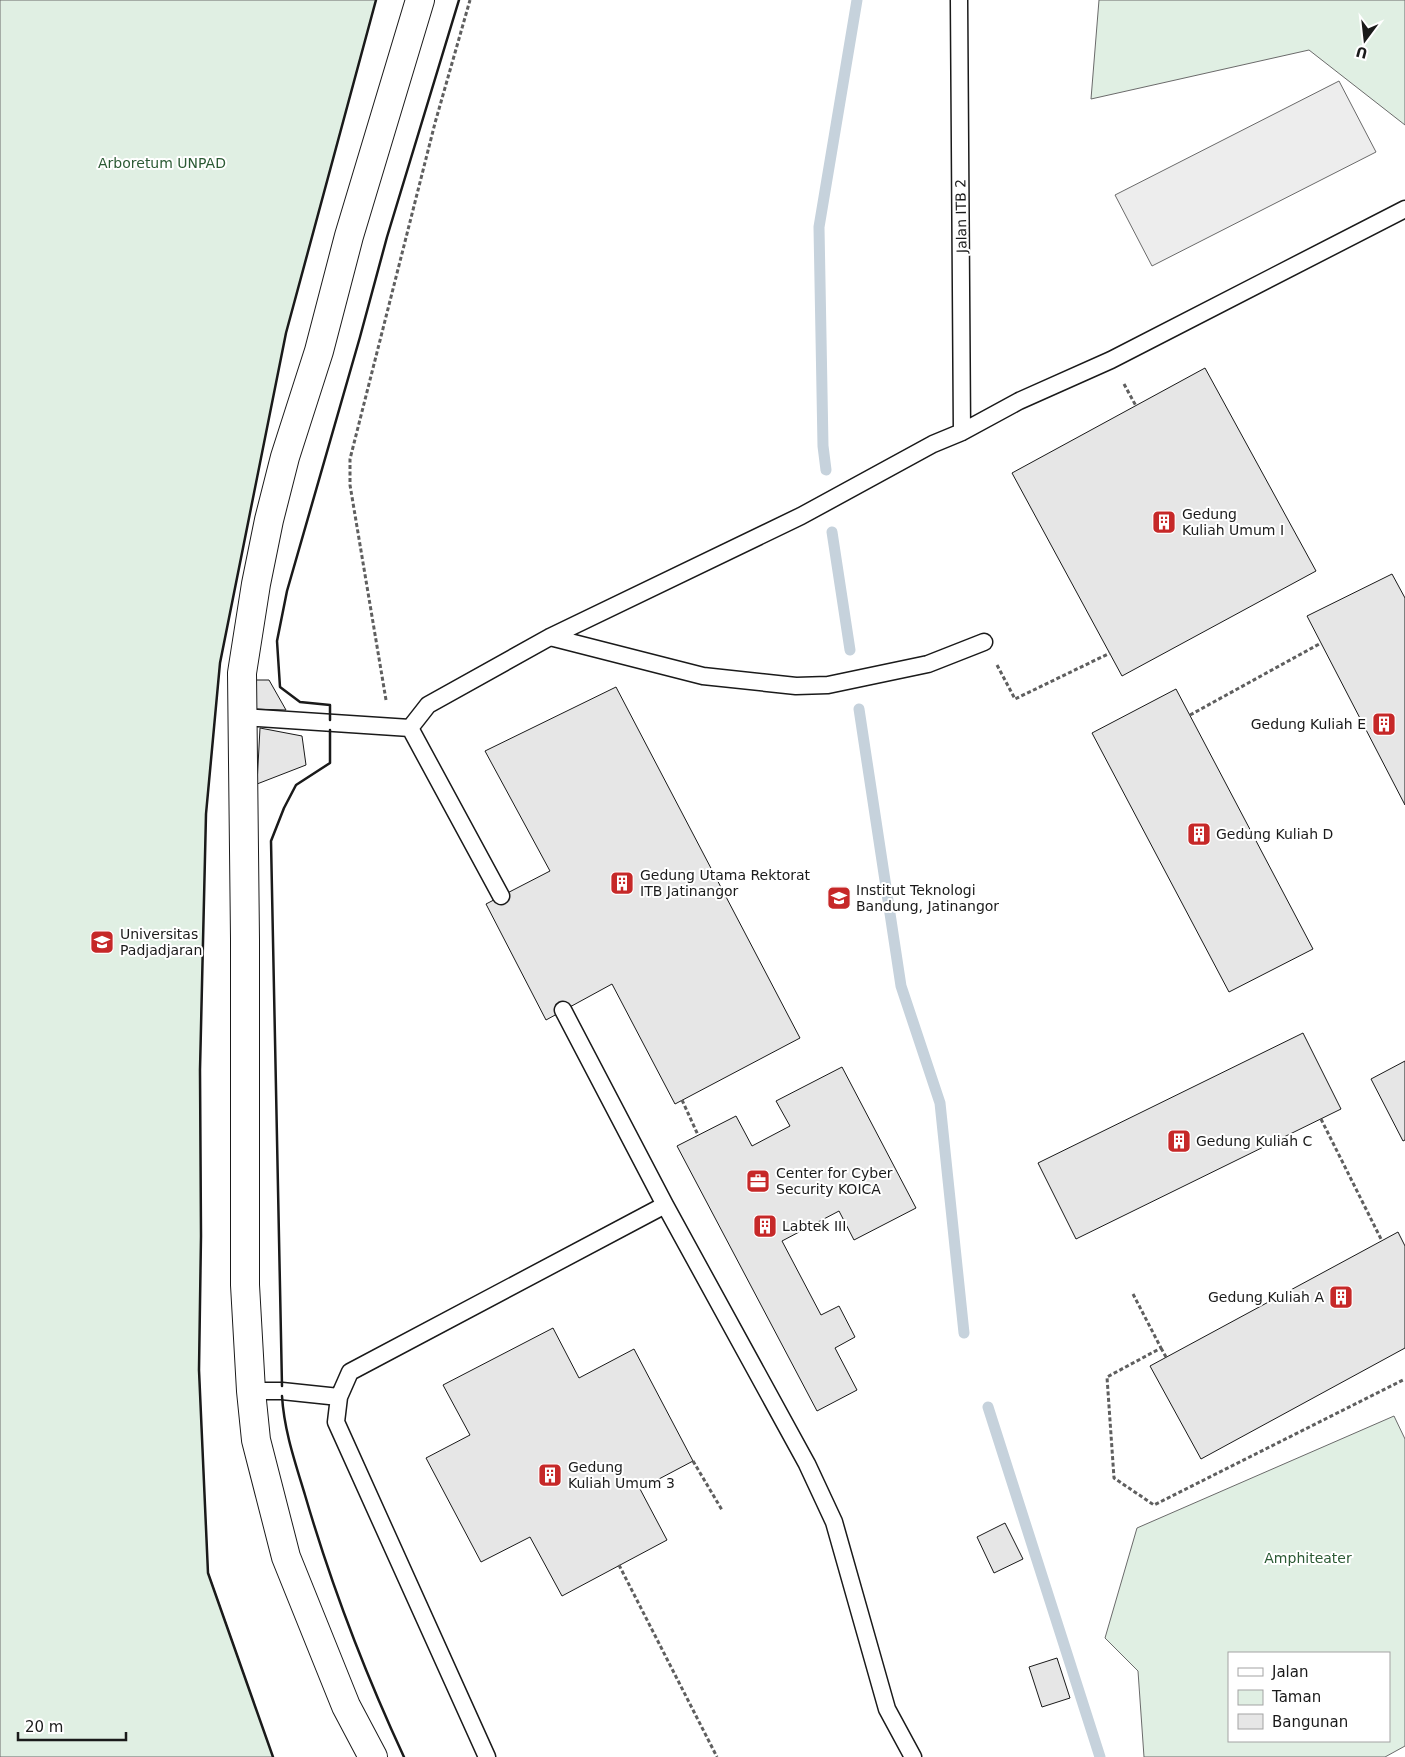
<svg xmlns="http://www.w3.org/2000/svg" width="1405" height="1757" font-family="'DejaVu Sans',sans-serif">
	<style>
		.green { fill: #e0efe3; stroke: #6a6a6a; fill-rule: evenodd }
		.parking { fill: #ededed; stroke: #6a6a6a }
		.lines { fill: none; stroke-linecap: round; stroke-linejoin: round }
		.stream { stroke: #c6d2dc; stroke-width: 11 }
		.building { fill: #e6e6e6; stroke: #1a1a1a }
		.lane-casing { stroke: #1a1a1a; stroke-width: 19 }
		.secondary-casing { stroke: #1a1a1a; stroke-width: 30 }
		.path { stroke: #5f5f5f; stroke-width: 3; stroke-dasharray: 4 2.5; stroke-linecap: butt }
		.lane { stroke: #fff; stroke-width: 16 }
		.secondary { stroke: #fff; stroke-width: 28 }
		.wall { stroke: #1a1a1a; stroke-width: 2.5 }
		.labels { text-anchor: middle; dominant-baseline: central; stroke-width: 4; stroke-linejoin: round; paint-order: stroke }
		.park-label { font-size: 14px; fill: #2b5a34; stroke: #fff }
		.street-label { font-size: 14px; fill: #1a1a1a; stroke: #fff }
		.poi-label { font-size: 14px; fill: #1a1a1a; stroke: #fff; text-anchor: start }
	</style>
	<rect width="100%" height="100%" fill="#fff"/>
	<path class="green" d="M0,0H376L286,333L220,663L206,814L200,1070L201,1236L199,1370L208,1572L273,1757H0Z
		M1099,0H1405V125L1309,50L1091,99Z
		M1394,1416L1405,1439V1746L1385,1757H1144L1138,1671L1105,1638L1137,1528ZM1229,1653H1389V1741H1229Z"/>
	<path class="parking" d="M1339,81L1376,152L1152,266L1115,195Z"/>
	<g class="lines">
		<path class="stream" d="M826,470L823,446L819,227L857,0
			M832,532L850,650
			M859,709L901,986L940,1103L964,1333
			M988,1407L1100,1757"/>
	</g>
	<path class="building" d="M1205,368L1316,571L1122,676L1012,473Z
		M1392,574L1405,598V805L1307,616Z
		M251,680H269L286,710L253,709Z
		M616,687L800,1038L675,1104L612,984L546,1020L486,904L550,871L485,751Z
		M1176,689L1313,949L1229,992L1092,733Z
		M260,728L302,736L306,765L257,784Z
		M1303,1033L1341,1109L1076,1239L1038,1163Z
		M1405,1061V1140L1403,1141L1371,1079Z
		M842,1067L916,1208L854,1240L839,1211L782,1241L821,1315L839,1306L855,1337L835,1348L857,1390L817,1411L677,1146L736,1116L752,1146L790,1126L776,1101Z
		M1398,1232L1405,1246V1348L1201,1459L1150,1366Z
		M553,1328L579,1378L634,1349L693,1461L640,1489L667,1540L562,1596L530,1537L481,1562L426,1458L470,1435L443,1385Z
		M1005,1523L1023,1559L994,1573L977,1537Z
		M1057,1658L1070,1698L1042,1707L1029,1667Z"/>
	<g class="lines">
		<g class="lane-casing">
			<path id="lane" d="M959,0L962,432
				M550,637L703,676L796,686L828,685L928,664L984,642
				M243,717L410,728
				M410,728L428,705L550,637L801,516L933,444L962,432L1019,401L1111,360L1405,209
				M410,728L501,896
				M563,1010L665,1205L807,1464L834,1522L887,1709L913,1757
				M251,1391H282L339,1397
				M487,1757L336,1422L339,1397L350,1372L665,1205"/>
		</g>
		<g class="secondary-casing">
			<path id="secondary" d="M373,1757L346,1706L286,1557L256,1440L251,1391L245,1285V939L242,673L256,584L269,520L285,457L319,351L349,236L420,0"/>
		</g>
		<path class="path" d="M1124,384L1136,406
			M997,665L1015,699L1110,653
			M386,700L350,485V459L435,123L470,0
			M1190,715L1321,643
			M682,1100L698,1135
			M1321,1119L1382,1241
			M1133,1294L1161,1348L1107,1377L1114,1478L1154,1505L1405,1379
			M1161,1348L1166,1357
			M693,1461L722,1510
			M619,1565L717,1757"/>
		<use href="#lane" class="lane"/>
		<use href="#secondary" class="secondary"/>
		<path class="wall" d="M330,720V705L300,702L280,687L277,641L287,591L360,337L387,237L459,0
			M282,1386L271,841L284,808L296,785L330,763V730
			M282,1396C284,1430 295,1462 305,1495C331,1584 365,1673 404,1757
			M273,1757L208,1573L199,1370L201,1236L200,1070L206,814L220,663L286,333L376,0"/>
	</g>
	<defs>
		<g id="building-square" transform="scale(1.25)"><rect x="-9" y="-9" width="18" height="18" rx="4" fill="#c62828" stroke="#fff"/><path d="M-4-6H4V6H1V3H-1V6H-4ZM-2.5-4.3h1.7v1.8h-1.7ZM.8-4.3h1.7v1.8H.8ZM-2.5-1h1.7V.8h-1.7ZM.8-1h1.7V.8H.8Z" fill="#fff"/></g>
		<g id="university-square" transform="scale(1.25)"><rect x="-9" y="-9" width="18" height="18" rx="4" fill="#c62828" stroke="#fff"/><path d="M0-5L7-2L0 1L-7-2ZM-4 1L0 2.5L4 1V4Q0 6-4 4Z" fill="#fff"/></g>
		<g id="office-square" transform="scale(1.25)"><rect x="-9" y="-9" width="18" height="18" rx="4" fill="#c62828" stroke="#fff"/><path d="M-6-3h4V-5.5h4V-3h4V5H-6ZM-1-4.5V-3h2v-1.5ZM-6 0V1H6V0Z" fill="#fff"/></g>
	</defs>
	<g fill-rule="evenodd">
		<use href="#building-square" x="1164" y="522"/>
		<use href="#building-square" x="1384" y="724"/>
		<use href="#building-square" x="1199" y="834"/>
		<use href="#building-square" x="622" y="883"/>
		<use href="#university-square" x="839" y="898"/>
		<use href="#university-square" x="102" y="942"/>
		<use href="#building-square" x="1179" y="1141"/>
		<use href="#office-square" x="758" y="1181"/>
		<use href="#building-square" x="765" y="1226"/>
		<use href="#building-square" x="1341" y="1297"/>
		<use href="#building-square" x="550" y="1475"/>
	</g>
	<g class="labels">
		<g class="park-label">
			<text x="162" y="163">Arboretum UNPAD</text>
			<text x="1308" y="1558">Amphiteater</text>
		</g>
		<g class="street-label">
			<text transform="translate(961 216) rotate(-91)">Jalan ITB 2</text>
		</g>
		<g class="poi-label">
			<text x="1182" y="514">Gedung<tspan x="1182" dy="16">Kuliah Umum I</tspan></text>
			<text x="1366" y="724" text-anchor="end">Gedung Kuliah E</text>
			<text x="1216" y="834">Gedung Kuliah D</text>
			<text x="640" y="875">Gedung Utama Rektorat<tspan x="640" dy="16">ITB Jatinangor</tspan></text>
			<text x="856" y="890">Institut Teknologi<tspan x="856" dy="16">Bandung, Jatinangor</tspan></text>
			<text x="120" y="934">Universitas<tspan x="120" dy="16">Padjadjaran</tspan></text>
			<text x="1196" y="1141">Gedung Kuliah C</text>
			<text x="776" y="1173">Center for Cyber<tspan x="776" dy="16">Security KOICA</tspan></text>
			<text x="782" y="1226">Labtek III</text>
			<text x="1324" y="1297" text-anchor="end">Gedung Kuliah A</text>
			<text x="568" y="1467">Gedung<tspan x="568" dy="16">Kuliah Umum 3</tspan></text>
		</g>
	</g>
	<rect x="1228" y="1652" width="162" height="90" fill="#ffffff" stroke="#a3a3a3"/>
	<rect x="1238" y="1668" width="25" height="8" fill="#ffffff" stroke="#a3a3a3"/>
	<text x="1272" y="1677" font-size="15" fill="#1a1a1a">Jalan</text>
	<rect x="1238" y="1690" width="25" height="15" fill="#e0efe3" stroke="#a3a3a3"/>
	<text x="1272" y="1702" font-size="15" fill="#1a1a1a">Taman</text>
	<rect x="1238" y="1714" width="25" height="15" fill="#e6e6e6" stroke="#a3a3a3"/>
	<text x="1272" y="1727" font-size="15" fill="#1a1a1a">Bangunan</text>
	<g transform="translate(1365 40) rotate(195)" stroke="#ffffff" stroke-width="4" paint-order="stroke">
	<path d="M0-4L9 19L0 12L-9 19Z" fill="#1a1a1a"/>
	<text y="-8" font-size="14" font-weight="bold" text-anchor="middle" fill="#1a1a1a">U</text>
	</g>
	<path d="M18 1732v8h108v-8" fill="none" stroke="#1a1a1a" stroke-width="2.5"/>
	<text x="25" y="1732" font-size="15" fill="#1a1a1a" stroke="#ffffff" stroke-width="4" paint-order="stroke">20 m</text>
</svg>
